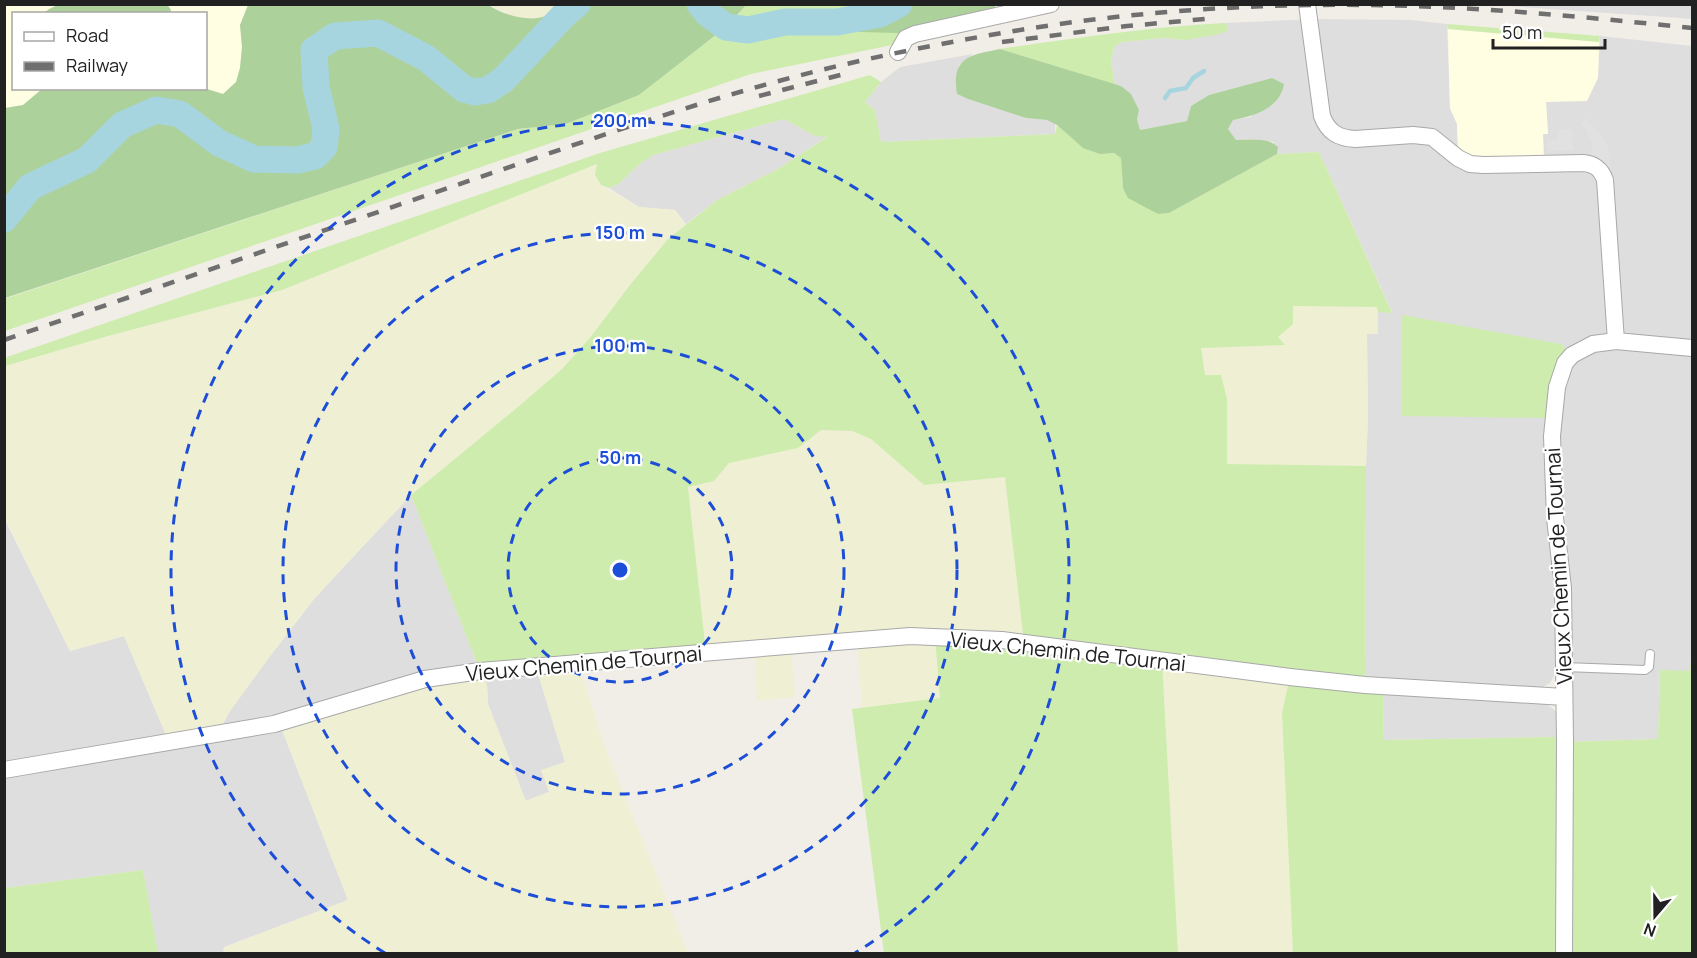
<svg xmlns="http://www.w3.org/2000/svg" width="1697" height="958" font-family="Manrope,sans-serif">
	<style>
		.residential { fill: #dfdede; fill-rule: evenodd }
		.education { fill: #fffee2 }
		.farmland { fill: #eff0d3 }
		.grass { fill: #ceecad }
		.forest { fill: #add19b }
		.parking { fill: #e1e1e1 }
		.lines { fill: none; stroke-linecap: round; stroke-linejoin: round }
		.stream { stroke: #a7d5df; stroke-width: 4.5 }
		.river { stroke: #a7d5df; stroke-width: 27 }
		.lane-casing { stroke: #a8a8a8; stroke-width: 10 }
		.street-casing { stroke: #a8a8a8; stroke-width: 18 }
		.lane { stroke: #fff; stroke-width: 8 }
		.street { stroke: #fff; stroke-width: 16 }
		.rail { stroke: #6f6f6f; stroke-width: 4.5; stroke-dasharray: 12 12; stroke-linecap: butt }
		.ring { fill: none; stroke: #1d4ed8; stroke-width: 3; stroke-dasharray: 10 8 }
		.labels { text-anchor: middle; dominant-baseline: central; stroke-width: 4.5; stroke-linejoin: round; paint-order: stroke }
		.street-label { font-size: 21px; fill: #212121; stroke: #fff }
		.centre { fill: #1d4ed8; stroke: #fff; stroke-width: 3 }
		.ring-label { font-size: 18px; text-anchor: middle; font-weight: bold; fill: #1d4ed8; stroke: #fff; stroke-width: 4.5; stroke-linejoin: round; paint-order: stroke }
	</style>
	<rect width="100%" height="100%" fill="#f1eee7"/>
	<path class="residential" d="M1492,5H1692V19L1680,18Z
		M1316,19L1411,20L1447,24L1450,108L1457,124L1458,150L1544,163L1543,134L1548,133L1546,102L1598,78L1600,36L1692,46V648L1690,672L1660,670L1658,739L1565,742V737H1553L1383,740L1384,686L1365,685L1366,466L1368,416L1367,334H1377L1378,312H1392L1319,152L1277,154L1278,147L1273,142L1253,139L1236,140L1228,129L1233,120L1251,117L1272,78L1209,95L1191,106L1187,121L1140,130L1137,119L1121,86L1115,85L1111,62L1114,47L1122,42L1164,38L1185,40L1227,25L1224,23ZM1557,670L1559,714L1549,706L1534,700L1536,691L1550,683Z
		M973,54L959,65L957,94L968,99L1026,118L1055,121V134L881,142L875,110L865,102L881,82L900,67Z
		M784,119L815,136H828L778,169L717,200L686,224L675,210L639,207L609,188L620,183L637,166L653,155Z
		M411,495L480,671L536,667L565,762L549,792L525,801L488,704L487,685L279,722L348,900L224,947V953L158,954L143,870L5,888L4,518L70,651L124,636L169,742L218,734L228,714L242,693L314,599Z"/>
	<path class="education" d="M5,5H248L240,25L242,47L240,68L236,82L223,94L204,89L206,88V14H14V88L42,89L23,105L5,108Z
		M1448,29L1599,42L1598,78L1587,101L1546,102L1548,134H1543L1544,164L1483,165L1458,150L1457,124L1450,108Z"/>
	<path class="farmland" d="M488,5H559L555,11L540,18H519Z
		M597,164L601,185L639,207L675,210L686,224L668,239L630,285L589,339L562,369L518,407L411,495L357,552L314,599L273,652L228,714L218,734L169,742L124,636L70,651L5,518V366L108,336L282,290Z
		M1293,306L1378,307V334H1367L1368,416L1366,466L1227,465V399L1205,375L1201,348L1284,345L1277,337Z
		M821,430L852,431L871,439L924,485L1005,477L1024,643L935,637L940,698L862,708L857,641L791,646L795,697L757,701L754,649L706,653L688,486L714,481L729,463L797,448Z
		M1162,661L1290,677L1282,714L1293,953H1178Z
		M578,663L605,747L688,953L224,954L223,948L348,900L279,722L480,671L487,685L488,704L526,801L549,792L541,770L565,762L536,667Z"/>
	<path class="grass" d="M746,5H899L880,14L897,33L901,34L892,45L751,74L5,331L4,299L518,129L566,124L639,95L726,27Z
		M1224,23L1227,25V31L1216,35L1185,40L1164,38L1122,42L1114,47L1111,62L1115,85L1000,49C1075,38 1149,27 1224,23Z
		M1447,24L1600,36L1599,42L1448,29Z
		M870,75L881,82L865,102L875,110L881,142L1055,134L1057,125C1077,142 1086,155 1114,153L1121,158L1123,188L1158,214L1169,213L1277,154L1319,152L1392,313L1378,312L1377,307L1293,306V324L1278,337L1285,345L1201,348L1205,375H1221L1227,399V464L1366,466L1365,685L1384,686L1383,740L1553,737H1565L1566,742L1658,739L1660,670L1690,671L1692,648V953H1293L1282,713L1290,677L1162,661L1178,953H884L852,709L940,698L935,637L1024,643L1005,477L924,485L871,439L852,431L821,430L798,448L729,463L714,481L688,487L706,653L480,671L411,495L518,407L562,369L589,339L630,285L668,239L717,200L778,169L827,137L815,136L784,119L653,155L637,166L620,183L609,188L601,185L595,175L597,164L282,290L108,336L5,366L4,358L600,153Z
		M1402,315L1561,344L1572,355L1553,418L1402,416Z
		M143,870L158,953H5V888Z"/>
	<path class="forest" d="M60,4H167L171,10L170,14L44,13L49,9Z
		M248,5H488C507,17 544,28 559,5H746L726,27L639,95L566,124L518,129L5,298V108L23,105L42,89L204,88L223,94L236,82L240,68L242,47L240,25Z
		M899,5H995V7L986,19L901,34L897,33L860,32L832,22L880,14Z
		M1000,49L1121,86L1131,94L1139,110L1137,119L1140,130L1187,121L1191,106L1209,95L1272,78L1284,84C1280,108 1255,116 1233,120L1228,129L1236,140C1250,140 1268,137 1278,147L1277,154L1169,213L1158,214L1128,198L1123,188L1121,158L1114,153L1100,154L1083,148L1057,125L1047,120L1026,118L968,99L957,94C951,57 970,55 1000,49Z"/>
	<path class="parking" d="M1585,118L1607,142L1613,187L1591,164L1592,145L1586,129L1581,124Z
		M1572,129L1573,150L1547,151V140H1558L1557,130Z"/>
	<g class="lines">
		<path class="stream" d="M1165,98L1170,91L1186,88L1193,78L1204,71"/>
		<path class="river" d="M700,4L707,13L726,27L748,30L785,22H837L880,14L899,4
			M4,219L30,187L87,160L122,125L156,110L180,114L219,143L254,159L297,160L315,156L324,147L326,129L316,87L314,50L335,36L378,33L426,58L464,89L475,92L488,90L503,80L564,15L577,4"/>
		<g class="lane-casing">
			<path id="lane" d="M1564,667L1645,670L1649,667L1650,654"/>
		</g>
		<g class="street-casing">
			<path id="street" d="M1307,4L1322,116C1328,132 1338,138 1355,139L1413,135L1432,137L1458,158L1470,164L1483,165L1583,163C1595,164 1601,169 1605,180L1616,341
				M898,52L906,38L915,34L1051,4
				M4,770L274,724L425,679L480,671L910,636L1002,640L1290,677L1365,685L1564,697
				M1564,954L1565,742L1563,588L1555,518L1552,436L1557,387L1565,363L1572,355L1593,344L1616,341L1692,348"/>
		</g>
		<use href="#lane" class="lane"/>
		<use href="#street" class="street"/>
		<path class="rail" d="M1002,42L1127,26L1205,19
			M759,96L852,72
			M4,340C153,289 302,238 451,187C572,146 693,102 817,71C882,55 948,42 1014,31C1158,7 1311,0 1458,8C1536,12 1614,20 1692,28"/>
	</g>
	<g class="ring">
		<circle cx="620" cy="570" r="112"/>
		<circle cx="620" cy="570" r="224"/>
		<circle cx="620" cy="570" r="337"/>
		<path d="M385 953A449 449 0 1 1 855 953"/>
	</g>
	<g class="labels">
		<g class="street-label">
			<text transform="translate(1558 566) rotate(-93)">Vieux Chemin de Tournai</text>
			<text transform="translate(1068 651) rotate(6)">Vieux Chemin de Tournai</text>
			<text transform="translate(584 663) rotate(-5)">Vieux Chemin de Tournai</text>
		</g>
	</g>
	<circle cx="620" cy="570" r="9" class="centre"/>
	<g class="ring-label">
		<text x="620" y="127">200 m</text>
		<text x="620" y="239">150 m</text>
		<text x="620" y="352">100 m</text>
		<text x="620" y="464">50 m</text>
	</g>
	<rect width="1697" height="958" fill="none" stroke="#212121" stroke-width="12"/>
	<rect x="12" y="12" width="195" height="78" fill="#ffffff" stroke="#a6a6a6" stroke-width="1.5"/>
	<rect x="24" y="32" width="30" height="9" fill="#ffffff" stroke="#a6a6a6" stroke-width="1.5"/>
	<text x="66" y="42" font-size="18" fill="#212121">Road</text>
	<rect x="24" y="62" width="30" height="9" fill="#6f6f6f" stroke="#a6a6a6" stroke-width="1.5"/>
	<text x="66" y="72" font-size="18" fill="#212121">Railway</text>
	<g transform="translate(1655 916) rotate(200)" stroke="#ffffff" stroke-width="4.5" paint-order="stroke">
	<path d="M0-4.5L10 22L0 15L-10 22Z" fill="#212121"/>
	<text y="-9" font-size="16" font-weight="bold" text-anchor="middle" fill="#212121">N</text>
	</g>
	<path d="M1493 39v9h112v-9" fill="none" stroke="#212121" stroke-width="3"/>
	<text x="1502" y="39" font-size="18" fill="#212121" stroke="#ffffff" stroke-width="4.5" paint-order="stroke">50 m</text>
</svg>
